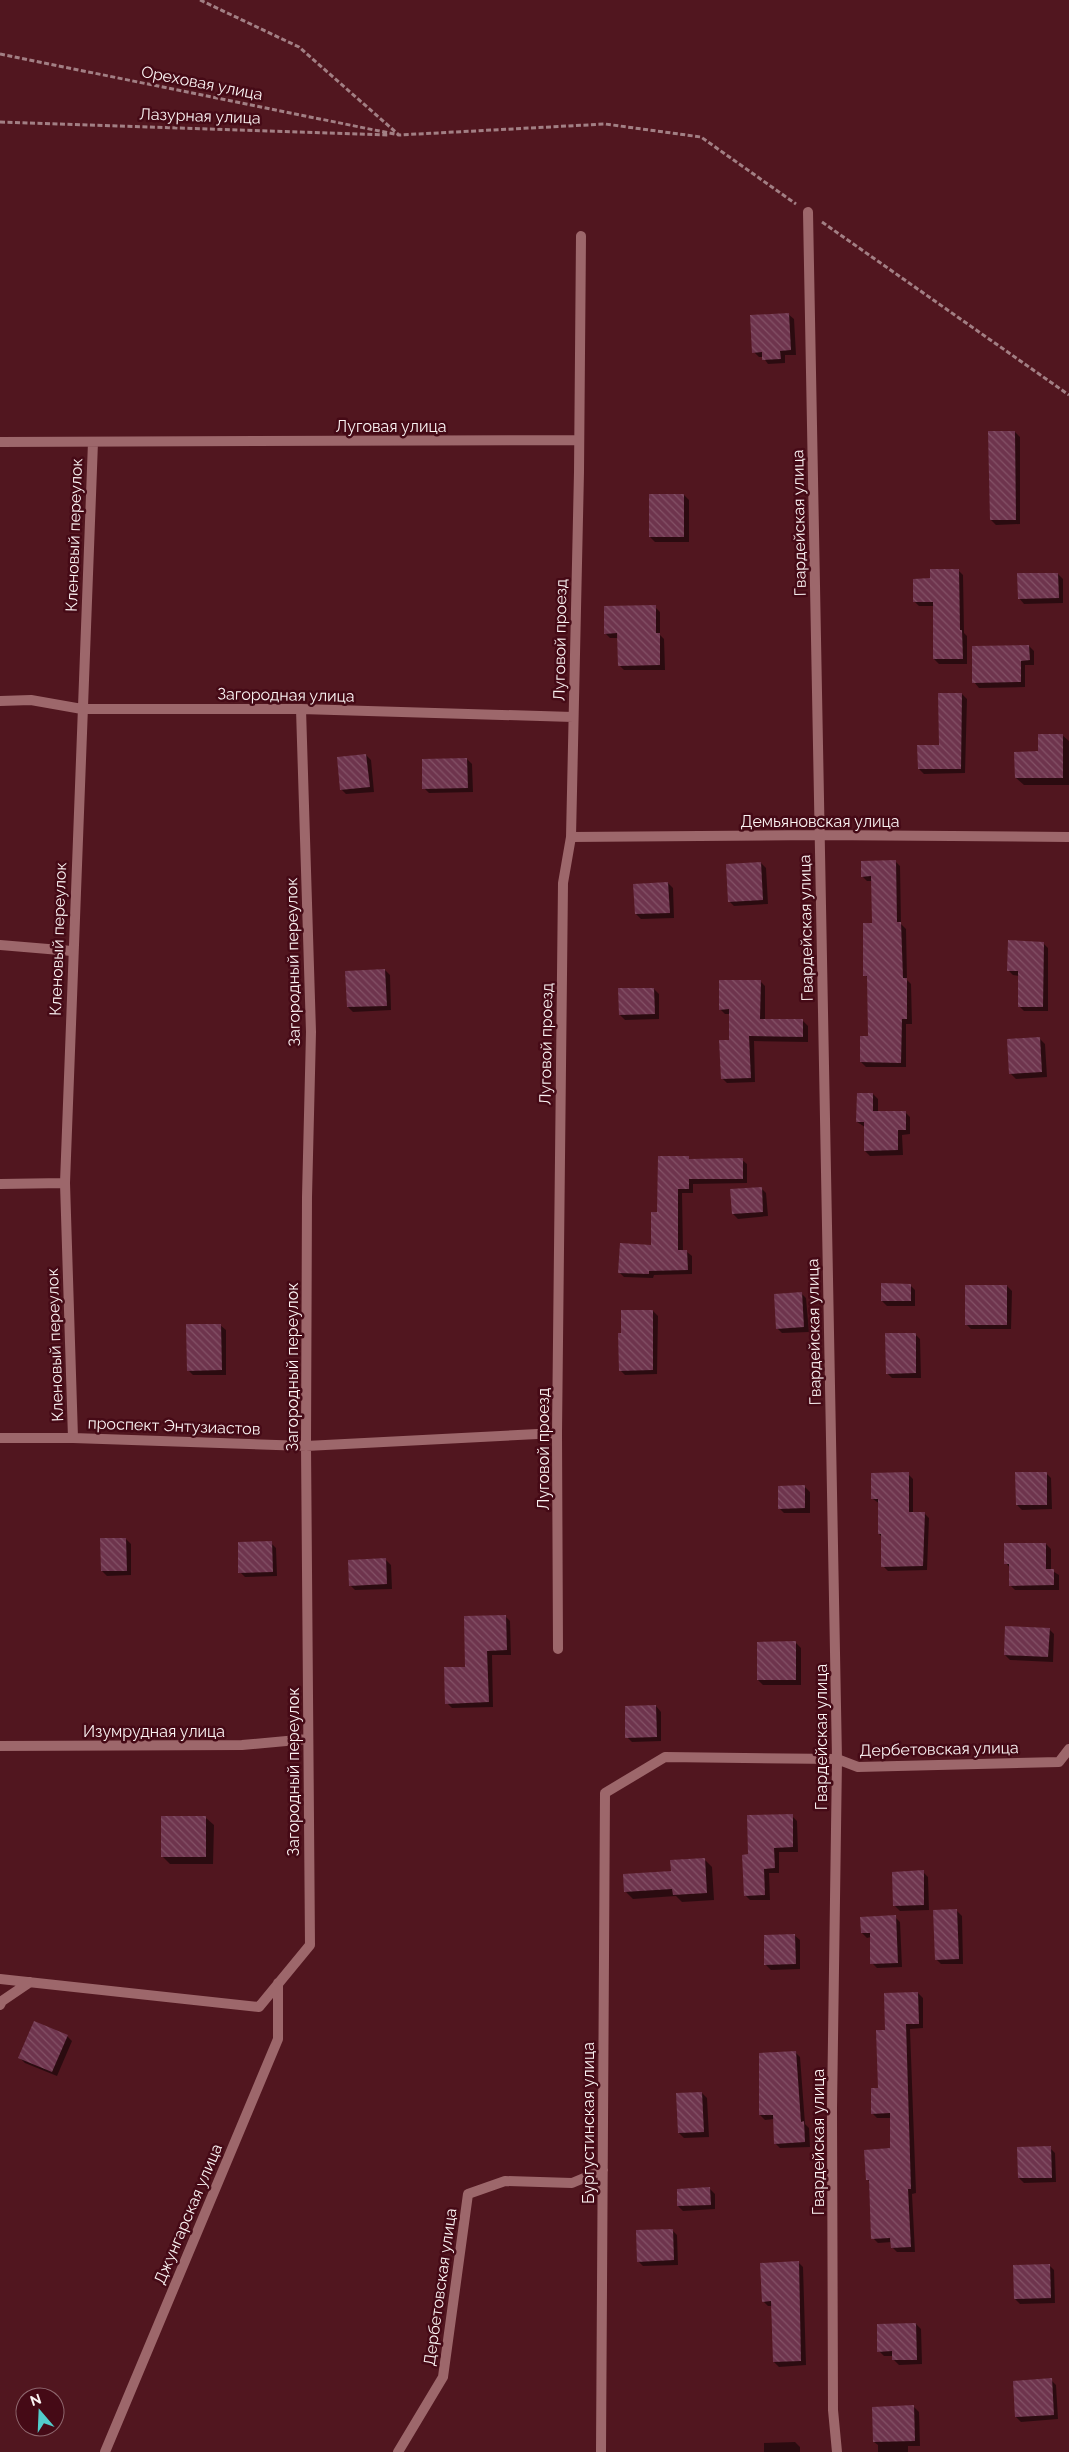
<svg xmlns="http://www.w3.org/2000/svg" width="1069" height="2452" font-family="Raleway,sans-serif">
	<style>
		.shadow { fill: #0007 }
		.building { fill: url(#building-back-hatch) }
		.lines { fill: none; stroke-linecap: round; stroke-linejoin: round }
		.path { stroke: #a27f84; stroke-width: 3; stroke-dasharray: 5 2.5; stroke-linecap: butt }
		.minor { stroke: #9d676b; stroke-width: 10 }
		.labels { text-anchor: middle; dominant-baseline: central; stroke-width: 5; stroke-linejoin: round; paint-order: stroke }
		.street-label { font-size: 16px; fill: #fbf3f3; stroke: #450a16 }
	</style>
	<defs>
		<pattern id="building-back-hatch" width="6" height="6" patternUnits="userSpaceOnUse" patternTransform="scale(1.25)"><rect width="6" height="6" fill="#6e344d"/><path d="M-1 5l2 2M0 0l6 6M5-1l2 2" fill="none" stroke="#845267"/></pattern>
	</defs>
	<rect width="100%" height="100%" fill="#51161f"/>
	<path class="shadow" d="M788,314L794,319L796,355H785V363L768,364L763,357H759L754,352Z
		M1015,432L1020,437V524L996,525L991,520Z
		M684,495L689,500V542H655L650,537Z
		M958,570L963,575L964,633L967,636V664H939L934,659V606H919L914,601L931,580Z
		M1058,574L1063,579V603L1024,604L1019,598Z
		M655,607L660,612V635L664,639L665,670H624L619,665V638H610L605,633Z
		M1029,646L1034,651V665H1025V687L979,688L974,682Z
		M962,694L967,699L965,773L924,774L919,769L940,746Z
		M1062,735L1069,741V785H1024L1016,778L1039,752Z
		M366,755L371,760L374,792L346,794L341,789Z
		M467,759L472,764L473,792L429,793L424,788Z
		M895,861L900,866L901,924L906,929L907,980L911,984L912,1024H906V1067H866L861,1062L870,1037L869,979L865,975L873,924L872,881H867L862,876Z
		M761,863L766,868L768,904L734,906L729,901Z
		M668,883L673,888L674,918L641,919L636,914Z
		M1043,943L1048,948V1011H1024L1019,1006V976L1013,975L1008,970Z
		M385,970L390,975L391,1010L353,1012L348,1007Z
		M760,981L765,986V1020L803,1021L808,1026V1042L754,1041L755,1082L727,1083L722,1078L730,1041V1014H725L720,1009Z
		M654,989L659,994V1019L625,1020L620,1015Z
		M1040,1039L1045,1044L1047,1077L1016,1079L1011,1074Z
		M873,1094L878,1099V1112H905L910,1117V1134L902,1135L903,1155L870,1156L865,1151V1127L857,1122Z
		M688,1158L691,1160H742L747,1164V1183L693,1184V1193H682L683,1252H687L692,1256V1274L654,1275L653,1278L624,1277L619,1272L652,1246L658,1213Z
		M761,1188L766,1193L768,1216L738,1219L733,1214Z
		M910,1285L915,1290V1306H887L882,1301Z
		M1007,1286L1012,1291L1011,1329H971L966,1324Z
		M801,1293L806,1298L809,1332L782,1333L777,1328Z
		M653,1311L658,1316L657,1374L625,1375L620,1370Z
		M220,1325L226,1330V1375H193L188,1370Z
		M915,1334L920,1339L921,1378H892L887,1373Z
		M1046,1473L1051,1478L1052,1509L1022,1510L1017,1505Z
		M908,1474L913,1479V1513H924L929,1518L927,1570L888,1571L883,1566L882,1537L879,1534L880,1504L873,1499Z
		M805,1487L810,1492V1513H784L779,1508Z
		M126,1539L131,1544V1575L107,1576L102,1571Z
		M271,1543L276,1548L277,1576L245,1577L240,1572Z
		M1046,1544L1051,1549V1570L1059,1575V1590H1015L1010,1585V1568L1006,1563Z
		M386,1560L391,1565L392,1589L355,1590L350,1585Z
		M505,1616L510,1621L511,1655H492L493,1707L452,1708L447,1703L466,1668Z
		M1049,1629L1054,1634L1053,1662L1010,1660L1005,1655Z
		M796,1643L801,1648V1685H763L758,1680Z
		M656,1706L661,1712V1741L632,1742L627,1737Z
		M792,1816L797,1821L798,1852H779V1873H769L770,1900H750L745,1895L750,1856Z
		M206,1818L214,1825L213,1864H170L162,1856Z
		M704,1859L712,1867L714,1900L682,1902L676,1896L633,1899L626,1892Z
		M923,1872L928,1877L929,1910L900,1911L895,1906Z
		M957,1911L962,1916L963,1964H941L936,1959Z
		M895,1917L900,1922L902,1967L877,1968L872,1963L871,1937L867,1938L862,1933Z
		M794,1935L800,1940V1969L771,1970L766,1965Z
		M918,1993L923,1998V2028L910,2029L916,2193L912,2194L915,2252H897L892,2247V2242L878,2243L873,2238L870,2182L867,2179L891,2149V2118H877L872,2113L879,2089L886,2031Z
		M67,2036L72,2041L57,2076L25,2063L20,2058Z
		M795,2052L800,2057L805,2124L809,2128L810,2147L780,2148L775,2143L774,2119L765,2120L760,2115Z
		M702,2093L707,2098L709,2137L684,2138L679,2133Z
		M1050,2148L1055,2153L1056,2182L1024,2183L1019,2178Z
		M710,2189L715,2194V2209L683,2211L678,2206Z
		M672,2230L677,2235L678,2265L643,2266L638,2261Z
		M798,2262L803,2267L806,2365L779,2367L774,2362L772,2306H768L763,2301Z
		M1049,2265L1054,2270L1055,2303L1020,2304L1015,2299Z
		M916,2324L921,2329L922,2364L899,2365L894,2360L893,2356H884L879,2351Z
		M1051,2380L1056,2385L1058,2419L1021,2422L1016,2417Z
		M914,2407L919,2412L920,2446H908V2452H878V2445L874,2442Z
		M795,2442L800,2447V2452H764V2443Z"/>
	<path class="building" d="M789,313L791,350L780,351L781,359L762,360V352L752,353L750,315Z
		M988,431H1015L1016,520H990Z
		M649,494H684V537H649Z
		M930,569H959L960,630H962L963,659H933V602H913V579L930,578Z
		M1017,573H1058L1059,598L1018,599Z
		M656,605V633H660V665L618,666L617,633L604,634V606Z
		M1029,645L1030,660L1021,661V682L972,683V646Z
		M938,693H962L961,769H918L917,745H939Z
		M1038,734H1063V778H1015L1014,752L1038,751Z
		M366,754L370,787L340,790L337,757Z
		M467,758L468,788L422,789V759Z
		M896,860L897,922H901L903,978H907V1019H902L901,1063L860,1062V1036H868L867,976H863V923H872L871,876L861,877V861Z
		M761,862L763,900L728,902L726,864Z
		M668,882L670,913L635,914L633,884Z
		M1008,940L1044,942L1043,1007H1018V971H1007Z
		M385,969L387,1006L347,1007L345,971Z
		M719,980H761L760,1019H803V1037L749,1036L751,1078L721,1079L719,1040H729V1009L719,1010Z
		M618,988H654L655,1014L619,1015Z
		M1040,1037L1042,1072L1009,1074L1007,1039Z
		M857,1093H873V1111H906V1130H898V1150L864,1151V1122H856Z
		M658,1156H689V1159L743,1158V1179H689V1189H678V1250H687L688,1270L649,1271V1274L618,1273L620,1243L651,1245V1212H657Z
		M762,1187L763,1212L732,1214L730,1189Z
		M881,1283L911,1284V1301H881Z
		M965,1285H1007V1325H965Z
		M802,1292L804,1327L776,1329L774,1294Z
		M621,1310H653V1370L619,1371L618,1333H621Z
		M186,1324H221L222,1370L187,1371Z
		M885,1333H916V1373L886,1374Z
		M909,1472V1512H925L923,1566L881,1567V1534H878V1499H871V1473Z
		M1015,1472H1047V1505H1016Z
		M805,1485V1508L778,1509V1486Z
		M100,1538H126L127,1571H101Z
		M272,1541L273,1572L238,1573V1542Z
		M1004,1543H1046V1569H1054V1585L1009,1586V1564H1004Z
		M386,1558L387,1584L349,1586L348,1560Z
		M506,1615L507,1650L487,1651L489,1702L445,1704L444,1667H465L464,1616Z
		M1005,1626L1050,1628L1048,1657L1004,1655Z
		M796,1641V1680H757V1642Z
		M656,1705L657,1737L625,1738V1706Z
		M793,1814V1847L774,1848L775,1868L764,1869L765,1895L744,1896L742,1855L748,1854L747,1815Z
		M161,1816H206V1857H161Z
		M705,1858L707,1893L673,1895L672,1889L624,1892L623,1874L671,1871L670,1860Z
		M924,1870V1905L893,1906L892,1872Z
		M957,1909L959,1959L935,1960L933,1910Z
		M896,1915L898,1963L870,1964V1933H861L860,1917Z
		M795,1934L796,1964L764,1965V1935Z
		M918,1992L919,2024H906L911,2189H908L911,2247L891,2248L890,2238L871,2239L869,2180H866L864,2150L890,2148V2113L871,2114V2088H878L876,2030H885L884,1993Z
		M34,2021L68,2035L52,2072L18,2058Z
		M796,2051L801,2122L804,2121L805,2142L774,2144L773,2115H759V2053Z
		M702,2092L704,2132L678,2133L676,2093Z
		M1051,2146L1052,2178H1018L1017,2147Z
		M710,2187L711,2205L677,2206V2189Z
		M673,2229L674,2260L637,2262L636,2230Z
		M799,2261L801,2361L773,2362L771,2301L762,2302L760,2263Z
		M1050,2264L1051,2298L1014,2299L1013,2265Z
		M916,2323L917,2360H892V2351L877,2352V2324Z
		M1052,2378L1054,2415L1015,2417L1013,2381Z
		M914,2405L915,2441L873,2442L872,2407Z"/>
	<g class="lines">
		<path class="path" d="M200,0L299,47L399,135L605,124L701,137L796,204
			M0,54L399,135
			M0,122L388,135
			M822,222L1069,395"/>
		<path class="minor" d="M808,212L837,1759L832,2109L833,2410L837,2452
			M0,442L578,440
			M0,701L31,700L82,709H301L573,717
			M571,837L819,835L1069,837
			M0,945L72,951
			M0,1184L65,1183
			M0,1438H73L306,1446L557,1433
			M73,1438L65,1183L93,442
			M558,1649L557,1433L563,883L571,837L579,472L581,236
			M0,1746L242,1745L308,1739
			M0,1979L259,2007L310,1945L306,1446L307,1197L311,1032L301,709
			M0,2005L2,2001L30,1982
			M105,2452L278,2039V1983
			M398,2452L443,2377L468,2194L505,2181L572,2183L603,2170
			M601,2452L605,1793L665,1757L837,1759L858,1767L1059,1762L1069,1749"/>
	</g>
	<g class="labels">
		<g class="street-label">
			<text transform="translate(202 83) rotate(11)">Ореховая улица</text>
			<text transform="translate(200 116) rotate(2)">Лазурная улица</text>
			<text x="391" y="426">Луговая улица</text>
			<text transform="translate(799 523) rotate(-91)">Гвардейская улица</text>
			<text transform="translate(74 535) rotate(-88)">Кленовый переулок</text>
			<text transform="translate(560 640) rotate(-89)">Луговой проезд</text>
			<text transform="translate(286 695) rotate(1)">Загородная улица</text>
			<text x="820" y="821">Демьяновская улица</text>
			<text transform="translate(806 928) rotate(-91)">Гвардейская улица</text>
			<text transform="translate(58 939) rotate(-88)">Кленовый переулок</text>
			<text transform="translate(293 962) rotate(-91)">Загородный переулок</text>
			<text transform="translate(546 1044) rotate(-89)">Луговой проезд</text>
			<text transform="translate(814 1332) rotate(-91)">Гвардейская улица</text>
			<text transform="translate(55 1345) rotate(-92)">Кленовый переулок</text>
			<text transform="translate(292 1367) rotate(-90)">Загородный переулок</text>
			<text transform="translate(174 1426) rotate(2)">проспект Энтузиастов</text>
			<text transform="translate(543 1449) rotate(-90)">Луговой проезд</text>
			<text x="154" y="1731">Изумрудная улица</text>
			<text transform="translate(821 1737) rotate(-90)">Гвардейская улица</text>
			<text transform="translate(939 1749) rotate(-1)">Дербетовская улица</text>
			<text transform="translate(293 1772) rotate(-90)">Загородный переулок</text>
			<text transform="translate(588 2123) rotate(-90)">Бургустинская улица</text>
			<text transform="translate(818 2142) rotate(-90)">Гвардейская улица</text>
			<text transform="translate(188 2214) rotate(-67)">Джунгарская улица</text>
			<text transform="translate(440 2287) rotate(-82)">Дербетовская улица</text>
		</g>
	</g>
	<g transform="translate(40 2412) rotate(341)"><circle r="24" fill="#450a16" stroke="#8e676e"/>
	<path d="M0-4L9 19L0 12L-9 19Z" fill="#52cdcc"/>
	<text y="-8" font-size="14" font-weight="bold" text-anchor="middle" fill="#fbf3f3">N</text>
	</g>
</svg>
